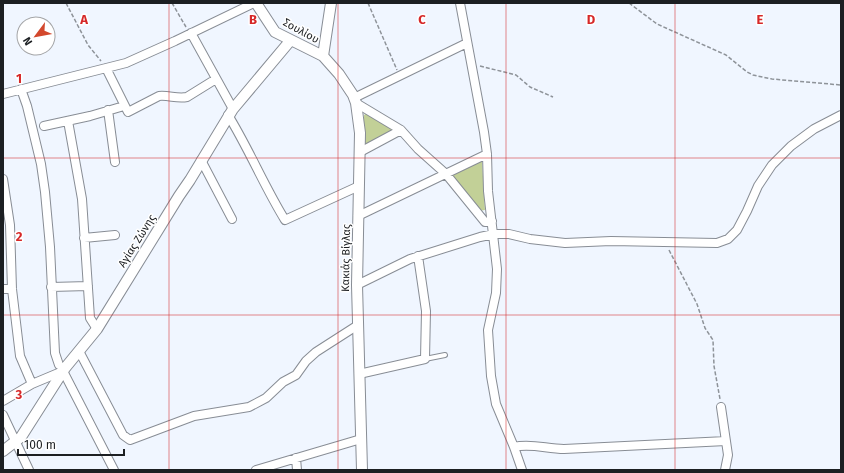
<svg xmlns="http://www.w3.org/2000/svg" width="844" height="473" font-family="'Fira Sans',sans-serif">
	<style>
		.green { fill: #c2d097 }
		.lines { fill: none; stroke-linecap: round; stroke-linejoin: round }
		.service-casing { stroke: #888d95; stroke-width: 6 }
		.minor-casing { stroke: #888d95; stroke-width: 10 }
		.tertiary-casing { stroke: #888d95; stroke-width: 12 }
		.path { stroke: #8e9399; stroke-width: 1.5; stroke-dasharray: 4 2; stroke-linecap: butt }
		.service { stroke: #fff; stroke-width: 4 }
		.minor { stroke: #fff; stroke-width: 8 }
		.tertiary { stroke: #fff; stroke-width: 10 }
		.grid { fill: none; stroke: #d62828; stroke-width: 1; stroke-opacity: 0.55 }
		.labels { text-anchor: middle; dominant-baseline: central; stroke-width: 3; stroke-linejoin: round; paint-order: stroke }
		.street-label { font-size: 11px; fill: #1c1f22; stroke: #fff }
		.grid-label { font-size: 13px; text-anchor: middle; font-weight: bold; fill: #d62828; stroke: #fff; stroke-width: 3; stroke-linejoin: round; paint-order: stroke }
	</style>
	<rect width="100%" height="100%" fill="#f0f6ff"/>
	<path class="green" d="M367,113L394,131L364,146V115Z
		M482,160L485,210L479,211L451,176Z"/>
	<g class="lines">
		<g class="service-casing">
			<path id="service" d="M425,359L445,355"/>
		</g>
		<g class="minor-casing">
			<path id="minor" d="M460,3L484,132L487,154L488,191L497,269L496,293L488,330L491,376L496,404L514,447L522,470
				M191,33L233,109
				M106,68L128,112L159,96C169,95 177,99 187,97L216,79
				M21,89L27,106L41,164L45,192L50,247L55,353L59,365L65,368
				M3,94L126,63L175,41L254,3
				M354,98L467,43
				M356,103L401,130L418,149L446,174L485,222L492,221
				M108,110L115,162
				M228,115C249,149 264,186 285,220L359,186
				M68,121L82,199L90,318L97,329
				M44,126L90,116L124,106
				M360,152L401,130
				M201,160L232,219
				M3,179L10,225L12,289L20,356L32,384L63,371L114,470
				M358,216L487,154
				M84,238L115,235
				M357,285L410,259L480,237L494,234H509L530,239L565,243L611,241L717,243L728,239L737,230L747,211L758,186L772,165L791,146L814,129L841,115
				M51,287L88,286
				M3,289H12
				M79,351L123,435L130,440L194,416L249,407L266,398L283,382L296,375L306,361L316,352L358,325
				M359,374L425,359L426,311L418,256
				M3,401L32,384
				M721,407L728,455L725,470
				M3,415L29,470
				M514,447C531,443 547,449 564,449L726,441
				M296,458L297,470
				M256,470L361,439"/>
		</g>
		<g class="tertiary-casing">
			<path id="tertiary" d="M256,3L275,32L323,56L339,74L353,95L356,103L360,133L357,285L362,470
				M323,56L331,3
				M3,451L21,437L65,368L97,329L179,196L190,180L233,109L290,41"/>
		</g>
		<path class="path" d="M66,3L88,45L101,61
			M172,3L186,27
			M368,3L397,70
			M629,3L657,24L726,55L747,72L753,75L772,79L841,85
			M480,66L516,75L530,87L553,97
			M669,250L697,304L705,328L713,340L714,366L720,399"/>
		<use href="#service" class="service"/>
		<use href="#minor" class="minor"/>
		<use href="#tertiary" class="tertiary"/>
	</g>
	<path class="grid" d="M169,3V470M338,3V470M506,3V470M675,3V470M3,158H841M3,315H841"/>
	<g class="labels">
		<g class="street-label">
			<text transform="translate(301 31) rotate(29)">Σουλίου</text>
			<text transform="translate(137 241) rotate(-58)">Αγίας Ζώνης</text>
			<text transform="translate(346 258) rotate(-89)">Κακιάς Βίγλας</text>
		</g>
	</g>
	<g class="grid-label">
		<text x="84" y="24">A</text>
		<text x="253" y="24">B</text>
		<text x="422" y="24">C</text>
		<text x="591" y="24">D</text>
		<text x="760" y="24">E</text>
		<text x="19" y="83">1</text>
		<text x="19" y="241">2</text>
		<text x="19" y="399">3</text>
	</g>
	<rect width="844" height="473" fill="none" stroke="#1c1f22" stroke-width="8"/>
	<g transform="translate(36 36) rotate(238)"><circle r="19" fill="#ffffff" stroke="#a4a5a7"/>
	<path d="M0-3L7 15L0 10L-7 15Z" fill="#d3482d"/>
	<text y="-6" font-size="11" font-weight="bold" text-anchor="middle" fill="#1c1f22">N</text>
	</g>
	<path d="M18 449v6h106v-6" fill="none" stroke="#1c1f22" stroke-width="2"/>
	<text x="24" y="449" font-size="12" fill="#1c1f22" stroke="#ffffff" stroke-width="3" paint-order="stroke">100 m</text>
</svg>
